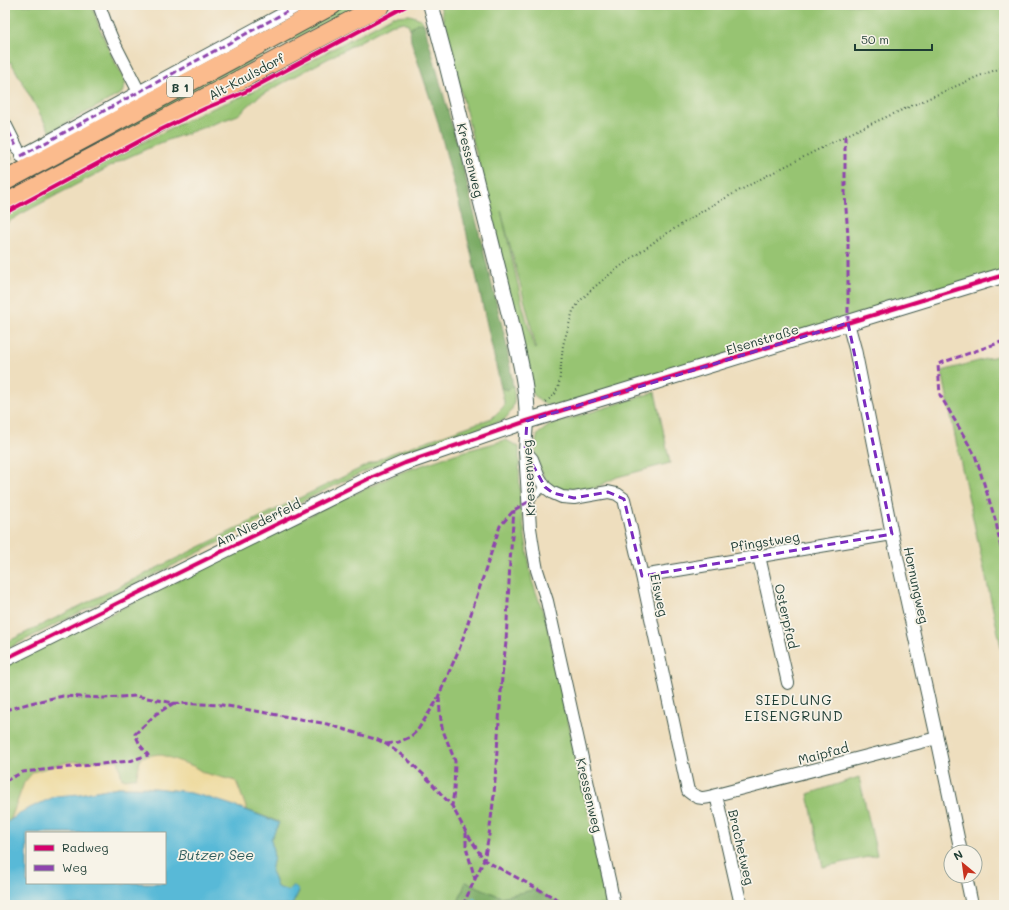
<svg xmlns="http://www.w3.org/2000/svg" width="1009" height="910" font-family="Mali,sans-serif">
	<style>
		.green { fill: #97c472; stroke: #5b8053; fill-rule: evenodd }
		.forest { fill: #79aa64; stroke: #4c744c }
		.sand { fill: #eeda9e; stroke: #868c69 }
		.water { fill: #59b9d7; stroke: #3c7b86; fill-rule: evenodd }
		.lines { fill: none; stroke-linecap: round; stroke-linejoin: round }
		.stream { stroke: #59b9d7; stroke-width: 3 }
		.service-casing { stroke: #3e5549; stroke-width: 8 }
		.minor-casing { stroke: #3e5549; stroke-width: 14 }
		.tertiary-casing { stroke: #3e5549; stroke-width: 17 }
		.primary-casing { stroke: #3e5549; stroke-width: 21 }
		.path { stroke: #3e5549; stroke-width: 2; stroke-dasharray: 1 3; stroke-linecap: butt }
		.service { stroke: #fff; stroke-width: 6 }
		.minor { stroke: #fff; stroke-width: 12 }
		.tertiary { stroke: #fff; stroke-width: 15 }
		.primary { stroke: #fbbb8d; stroke-width: 19 }
		.quiet { stroke: #8e44ad; stroke-width: 3; stroke-dasharray: 6 3; stroke-linecap: butt }
		.cycleway-casing { stroke: #f7f3e8; stroke-width: 6 }
		.cycleway { stroke: #d6006c; stroke-width: 4 }
		.marked { fill: none; stroke: #7b2cbf; stroke-width: 3; stroke-dasharray: 8 5; stroke-linejoin: round }
		.labels { text-anchor: middle; dominant-baseline: central; stroke-width: 3.5; stroke-linejoin: round; paint-order: stroke }
		.shield { fill: #f7f3e8; stroke: #60746a; stroke-width: 1 }
		.shield-label { font-size: 12px; font-weight: bold; fill: #1f3d34 }
		.street-label { font-size: 13px; fill: #1f3d34; stroke: #f7f3e8 }
		.neighbourhood-label { font-size: 14px; letter-spacing: 1px; fill: #1f3d34; stroke: #f7f3e8 }
		.water-label { font-size: 14px; font-style: italic; fill: #2e5c5d; stroke: #f7f3e8 }
	</style>
	<rect width="100%" height="100%" fill="#f7f3e8"/>
	<filter id="ink" filterUnits="userSpaceOnUse"><feTurbulence type="fractalNoise" baseFrequency=".025" numOctaves="2"/><feDisplacementMap in="SourceGraphic" scale="8" xChannelSelector="R" yChannelSelector="G"/><feConvolveMatrix kernelMatrix="1 2 1 2 8 2 1 2 1" color-interpolation-filters="sRGB"/></filter>
	<filter id="wash" filterUnits="userSpaceOnUse"><feTurbulence type="fractalNoise" baseFrequency=".012" numOctaves="4" result="noise"/><feDisplacementMap in="SourceGraphic" scale="16" xChannelSelector="R" yChannelSelector="G"/><feGaussianBlur stdDeviation="0.9" result="paint"/><feColorMatrix in="noise" values="0 0 0 0 0 0 0 0 0 0 0 0 0 0 0 0 0 1.4 0 .05"/><feComposite in="paint" operator="in"/></filter>
	<g filter="url(#wash)">
		<rect width="100%" height="100%" fill="#eedebe"/>
		<path class="green" d="M5,5H92C100,32 112,58 126,82L122,93L50,132L11,62L5,65Z
			M344,5H359L239,69L201,94L50,172L43,169L41,168Z
			M440,5H1004V270L556,406C543,406 537,401 531,390L480,169ZM501,211L529,318L536,348L535,349L523,307Z
			M410,15L421,19L424,24C417,23 414,24 410,30L408,24L404,22L390,25L281,84L258,97L238,115L160,143L124,159L21,214L5,224V216L120,154L201,113L233,100L261,88L393,16Z
			M5,138L12,152L10,153L13,158L5,162Z
			M1004,354V660L956,441L942,371Z
			M513,386C516,400 514,410 504,420L423,448L372,468L273,515L5,650V643L242,526L390,454L492,418L504,406V401L501,388L509,390Z
			M655,392L670,463L617,477L593,489L574,493L562,492L551,486L544,477L537,461L535,446L538,434L550,425Z
			M506,440L519,447L520,503L532,581L546,620L607,898L606,905H562L533,890L501,897L466,882L457,905H292L299,891H289L277,887L271,871L274,857L271,839L279,822L247,810L236,781L204,773L193,766L136,778L122,779L118,760L24,783L11,819L5,824V666L339,501L399,473L458,453Z
			M859,777L877,855L823,867L808,794Z"/>
		<path class="forest" d="M417,23L424,24L459,151L506,342L513,386L509,390L501,388L466,230L437,119L411,41C410,33 409,27 417,23Z
			M466,882L501,897L533,890L562,905H457Z"/>
		<path class="sand" d="M159,754L193,766L204,773L236,781L247,810L203,797L180,791L146,787H118L80,794L11,819L24,783L33,772L68,762L118,760L122,779L136,778L141,757Z"/>
		<path class="water" d="M118,787C139,787 159,788 180,791C213,797 247,810 279,823L271,839L274,857L271,871L277,887L288,891L293,885L299,891L292,905H5V824L23,811L56,796L80,794ZM27,833H165V883H27Z"/>
		<g class="lines">
			<path class="stream" d="M473,899L479,905"/>
		</g>
	</g>
	<g filter="url(#ink)">
		<g class="lines">
			<g class="service-casing">
				<path id="service" d="M528,502L545,487"/>
			</g>
			<g class="minor-casing">
				<path id="minor" d="M99,5L107,27L112,39L142,98
					M5,124L17,148
					M21,156L299,5
					M848,323L855,349L892,534L937,738L961,852
					M527,421L525,451L530,528L534,554L537,570L547,601L610,884L614,905
					M525,451L532,459L539,477L545,487L553,493L562,497L574,498L608,492L617,494L624,499L642,576L688,791C699,800 703,799 716,795L937,738
					M759,556L788,683
					M642,576L892,534
					M716,795L741,905
					M966,876L972,905"/>
			</g>
			<g class="tertiary-casing">
				<path id="tertiary" d="M431,5L446,61L511,321C518,353 528,387 527,421
					M5,659L368,479L405,463L527,421L1004,275"/>
			</g>
			<g class="primary-casing">
				<path id="primary" d="M5,181L332,5
					M5,204L381,5"/>
			</g>
			<path class="path" d="M546,402L555,394L559,385L563,345L573,311L580,301L592,289L614,271L661,237L709,207L768,175L857,130L979,76L1004,67"/>
			<use href="#service" class="service"/>
			<use href="#minor" class="minor"/>
			<use href="#tertiary" class="tertiary"/>
			<use href="#primary" class="primary"/>
			<path class="quiet" d="M5,124L17,148
				M845,136V195L848,236V323
				M21,156L299,5
				M1004,341L938,364L940,395L975,455L996,522L1004,564
				M439,697L440,712L442,728L455,761L454,791L452,806
				M5,710L35,702L63,696L104,698L136,696L174,703L222,705L289,717L327,724L378,740L386,744L407,759L425,776L452,806L466,832L484,860L568,905
				M386,744L399,742L410,737L417,731L436,702L460,647L500,526L514,510L528,502
				M5,781L23,772L130,761L148,755L140,745L135,734L156,714L174,703
				M475,879L484,860L489,835L494,795L502,677L506,642L510,562L514,510
				M463,905L475,879L466,847V832"/>
			<g class="cycleway-casing">
				<path id="cycleway" d="M5,213L160,130L206,108L245,92L408,5
					M5,659L368,479L405,463L527,421L1004,275"/>
			</g>
			<use href="#cycleway" class="cycleway"/>
		</g>
	</g>
	<path class="marked" d="M848,323L892,534L642,576L624,499L608,492L574,498L553,493L545,487L525,451L527,421Z"/>
	<g class="labels">
		<rect class="shield" x="167" y="77" width="26" height="20" rx="3"/>
		<g class="shield-label">
			<text x="180" y="87">B 1</text>
		</g>
		<g class="street-label">
			<text transform="translate(246 76) rotate(-28)">Alt-Kaulsdorf</text>
			<text transform="translate(471 160) rotate(76)">Kressenweg</text>
			<text transform="translate(762 339) rotate(-17)">Elsenstraße</text>
			<text transform="translate(528 478) rotate(-93)">Kressenweg</text>
			<text transform="translate(258 522) rotate(-26)">Am Niederfeld</text>
			<text transform="translate(765 541) rotate(-9)">Pfingstweg</text>
			<text transform="translate(917 585) rotate(78)">Hornungweg</text>
			<text transform="translate(660 595) rotate(78)">Eisweg</text>
			<text transform="translate(787 616) rotate(77)">Osterpfad</text>
			<text transform="translate(823 753) rotate(-15)">Maipfad</text>
			<text transform="translate(590 795) rotate(77)">Kressenweg</text>
			<text transform="translate(742 847) rotate(77)">Brachetweg</text>
		</g>
		<g class="neighbourhood-label">
			<text x="794" y="699">SIEDLUNG<tspan x="794" dy="16">EISENGRUND</tspan></text>
		</g>
		<g class="water-label">
			<text x="216" y="854">Butzer See</text>
		</g>
	</g>
	<rect width="1009" height="910" fill="none" stroke="#f7f3e8" stroke-width="20"/>
	<rect x="26" y="832" width="140" height="52" fill="#f7f3e8" stroke="#a1aaa0"/>
	<rect x="34" y="845" width="20" height="6" fill="#d6006c" stroke="#a1aaa0"/>
	<text x="62" y="852" font-size="12" fill="#1f3d34">Radweg</text>
	<rect x="34" y="865" width="20" height="6" fill="#8e44ad" stroke="#a1aaa0"/>
	<text x="62" y="872" font-size="12" fill="#1f3d34">Weg</text>
	<g transform="translate(963 864) rotate(331)"><circle r="19" fill="#f7f3e8" stroke="#a1aaa0"/>
	<path d="M0-3L7 15L0 10L-7 15Z" fill="#c8321e"/>
	<text y="-6" font-size="11" font-weight="bold" text-anchor="middle" fill="#1f3d34">N</text>
	</g>
	<path d="M855 44v6h77v-6" fill="none" stroke="#1f3d34" stroke-width="2"/>
	<text x="861" y="44" font-size="12" fill="#1f3d34" stroke="#f7f3e8" stroke-width="3" paint-order="stroke">50 m</text>
</svg>
